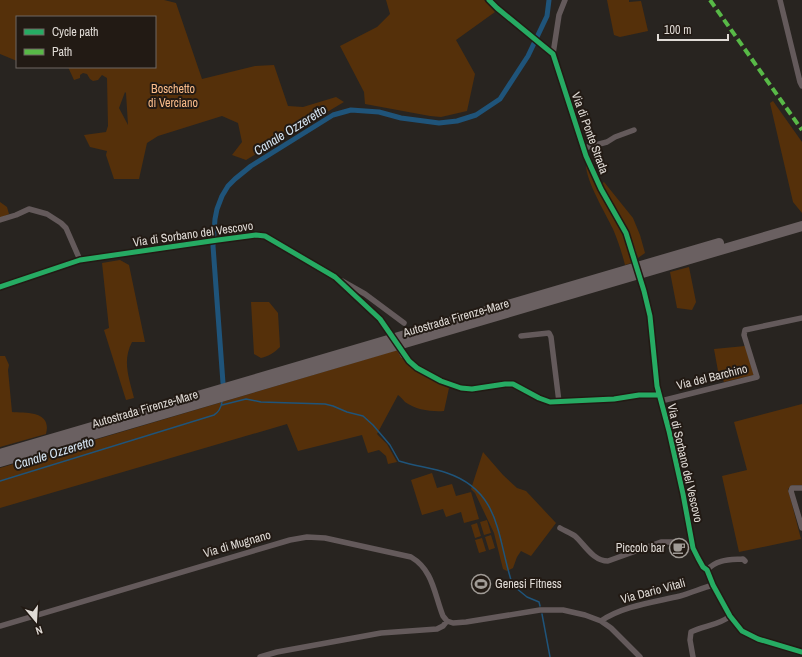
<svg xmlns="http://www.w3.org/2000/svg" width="802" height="657" font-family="'Archivo Narrow',sans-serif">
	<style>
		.green { fill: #55300a; fill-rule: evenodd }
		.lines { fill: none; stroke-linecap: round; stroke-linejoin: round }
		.stream { stroke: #1f547a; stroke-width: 1.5 }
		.canal { stroke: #1f547a; stroke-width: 5 }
		.street { stroke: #645a5b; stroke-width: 5.5 }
		.highway { stroke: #6a6061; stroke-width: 10 }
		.street-bridge { stroke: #645a5b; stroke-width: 5.5 }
		.quiet { stroke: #58b947; stroke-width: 4; stroke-dasharray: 8 4; stroke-linecap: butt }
		.cycleway-casing { stroke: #221a14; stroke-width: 8 }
		.cycleway { stroke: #26ab63; stroke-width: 5 }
		.labels { text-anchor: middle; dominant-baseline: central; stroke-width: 4; stroke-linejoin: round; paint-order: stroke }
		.park-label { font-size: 12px; fill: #fabc8a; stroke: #221a14 }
		.street-label { font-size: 12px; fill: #e0dbd6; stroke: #221a14 }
		.poi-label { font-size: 12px; fill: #e0dbd6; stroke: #221a14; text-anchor: end }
		.water-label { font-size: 13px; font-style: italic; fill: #d4e3f0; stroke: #221a14 }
	</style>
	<rect width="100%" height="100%" fill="#282420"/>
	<path class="green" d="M0,0H164L176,3L202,79L255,66L274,65L288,106L303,107L336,97L344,102L246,160L232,155L242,142L238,123L222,116L158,136L147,143L139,179H114L106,155L107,151L90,147L84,135L106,132L108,126L107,78L102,75L98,80L93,81L90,79L87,74L83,73L80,75V78L74,80L68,67H155V17H17V61L0,54ZM125,92L126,93L128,125L119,108Z
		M386,0H484L495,12L456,40L475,74L467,111L441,117L430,116L365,104L364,92L340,46L377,27L390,14Z
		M607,0H629V2L641,1L648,31L620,37L614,35Z
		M773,101L802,142V213L793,202L770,103Z
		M586,162L607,201L623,228L634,262L625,265C622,253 618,241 613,229C606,214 584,178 586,162Z
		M604,182L633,218L640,235L645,253L638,258L623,221L601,184Z
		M0,202L7,207L9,214L0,218Z
		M120,260L129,265L145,342H132C122,361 129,378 134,398L126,400L104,330L109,328L102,263Z
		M689,267L696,302L692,310L677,308L670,272Z
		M251,302H269L278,313L280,347C274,353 269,356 261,358L254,354Z
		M745,346L754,375L724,382L718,371L714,349Z
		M397,350L408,365L421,374L449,388L444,411C432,412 416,410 405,402C403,400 401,397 398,395L377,434L387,444L397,462L388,464L386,456L379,450L368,453L362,435L298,451L287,424L0,508V468Z
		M0,356H5L9,365L8,370L12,412C27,413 52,411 46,434L0,447Z
		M802,404V485H792L788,489L801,539L739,552L722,476L747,470L734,422Z
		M483,452L503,475L517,488L526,491L556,523L531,556L521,551L517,557L513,568L507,571L503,569L494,533L475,493L471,489Z
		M432,473L437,488L452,484L456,496L471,492L479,519L464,523L461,512L446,517L443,509L422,515L411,480Z
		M487,520L491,533L484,535L480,522Z
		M477,523L481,536L475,538L471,525Z
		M491,535L495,548L489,550L485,537Z
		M482,538L486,551L479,553L475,540Z"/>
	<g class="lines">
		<path class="stream" d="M222,405L246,399L261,402L325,404L333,406L347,412L363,416L373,425L390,445L399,461C415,466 432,468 447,473C500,491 497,535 511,580L516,588L527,597L539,602L540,606
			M0,481L214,415C219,412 221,408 222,402
			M542,614L550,657"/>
		<path class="canal" d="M223,383L213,246L215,219L217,209L222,196L228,186L235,179L251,166L333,115L351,110L379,112L401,118L439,123L457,121L476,115L500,99L528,56L547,16L549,0"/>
		<path class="street" d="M489,0L497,8L553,54L586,156L601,189L626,233L633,252
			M780,0L800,82L802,86
			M553,54L559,15L565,0
			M584,148L607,142L615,137L634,130
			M0,220L16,215L29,209L47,214L61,223L66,228L80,260
			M342,281L365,294L404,323
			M0,287L80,260L256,235L265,236L335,277L380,319L389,331
			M644,291L650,316L657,386L669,431L683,494L693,548L703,567L707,570L713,585L730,616L742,631L758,639L802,652
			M521,336L549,333L551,337L559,402
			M403,355L417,368L441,381L461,388L472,389L505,384H513L539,398L550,402L614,399L639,395H659
			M661,401L757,377L744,335L745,330L802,318
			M802,488H792L791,491L802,528
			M560,528C565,531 571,533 575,536C585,545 593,561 608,561L661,542H673L693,548
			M707,570C717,559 729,560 743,559L745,561
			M601,621C622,606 655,602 680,596C691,593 702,588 713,585
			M0,626L290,540L307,537L325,538L411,557C433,570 434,593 443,616L447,621L453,623L466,622L540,610H563L585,615L601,621L611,628L640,657
			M260,657L277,652L381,633L437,629L443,626L447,621
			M693,657L690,640L691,632C703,626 720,625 730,616"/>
		<path class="highway" d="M0,454L719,243
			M0,462L802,226"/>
		<path class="street-bridge" d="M633,252L644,291
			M389,331L403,355"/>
		<path class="quiet" d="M710,0L802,130"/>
		<g class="cycleway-casing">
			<path id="cycleway" d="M489,0L497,8L553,54L586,156L601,189L626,233L644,291L650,316L657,386L669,431L683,494L693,548L698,558L703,567L707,570L713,585L730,616L742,631L758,639L802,652
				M0,287L80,260L218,240L256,235L265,236L335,277L380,319L409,361L417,368L441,381L461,388L472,389L505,384H513L539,398L550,402L614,399L639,395H659"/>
		</g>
		<use href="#cycleway" class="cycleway"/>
	</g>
	<defs>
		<g id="cafe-ring" transform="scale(1)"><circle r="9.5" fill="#221a14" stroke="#a09b96" stroke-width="1.5"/><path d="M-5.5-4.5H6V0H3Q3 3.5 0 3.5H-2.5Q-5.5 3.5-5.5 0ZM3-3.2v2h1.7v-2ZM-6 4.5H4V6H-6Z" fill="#a09b96"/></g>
		<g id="stadium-ring" transform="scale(1)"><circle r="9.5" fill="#221a14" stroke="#a09b96" stroke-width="1.5"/><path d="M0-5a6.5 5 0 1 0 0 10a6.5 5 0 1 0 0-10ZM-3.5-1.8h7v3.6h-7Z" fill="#a09b96"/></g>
	</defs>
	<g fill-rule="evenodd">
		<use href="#cafe-ring" x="679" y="548"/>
		<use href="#stadium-ring" x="481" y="584"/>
	</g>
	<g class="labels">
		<g class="park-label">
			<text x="173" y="89">Boschetto<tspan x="173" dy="14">di Verciano</tspan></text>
		</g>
		<g class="street-label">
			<text transform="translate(590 133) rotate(70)">Via di Ponte Strada</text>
			<text transform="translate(193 234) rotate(-8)">Via di Sorbano del Vescovo</text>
			<text transform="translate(456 318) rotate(-16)">Autostrada Firenze-Mare</text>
			<text transform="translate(712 377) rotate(-14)">Via del Barchino</text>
			<text transform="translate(145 409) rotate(-16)">Autostrada Firenze-Mare</text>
			<text transform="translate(685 463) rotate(77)">Via di Sorbano del Vescovo</text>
			<text transform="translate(237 544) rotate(-16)">Via di Mugnano</text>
			<text transform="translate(653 591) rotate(-15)">Via Dario Vitali</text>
		</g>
		<g class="poi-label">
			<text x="665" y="548">Piccolo bar</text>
			<text x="495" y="584" text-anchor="start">Genesi Fitness</text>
		</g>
		<g class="water-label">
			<text transform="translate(290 130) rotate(-32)">Canale Ozzeretto</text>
			<text transform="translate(54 453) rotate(-17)">Canale Ozzeretto</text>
		</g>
	</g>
	<rect x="16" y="16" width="140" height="52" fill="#221a14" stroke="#6e6762"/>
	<rect x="24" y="29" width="20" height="6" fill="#26ab63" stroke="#6e6762"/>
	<text x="52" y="36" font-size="12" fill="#e0dbd6">Cycle path</text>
	<rect x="24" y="49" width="20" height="6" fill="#58b947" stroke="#6e6762"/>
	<text x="52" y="56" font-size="12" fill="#e0dbd6">Path</text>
	<g transform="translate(36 621) rotate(162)" stroke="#221a14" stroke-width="3" paint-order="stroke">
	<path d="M0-3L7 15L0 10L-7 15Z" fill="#e0dbd6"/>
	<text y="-6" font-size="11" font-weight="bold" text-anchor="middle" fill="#e0dbd6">N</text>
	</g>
	<path d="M658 34v6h70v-6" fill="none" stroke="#e0dbd6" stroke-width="2"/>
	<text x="664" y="34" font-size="12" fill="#e0dbd6" stroke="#221a14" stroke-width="3" paint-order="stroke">100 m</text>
</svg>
